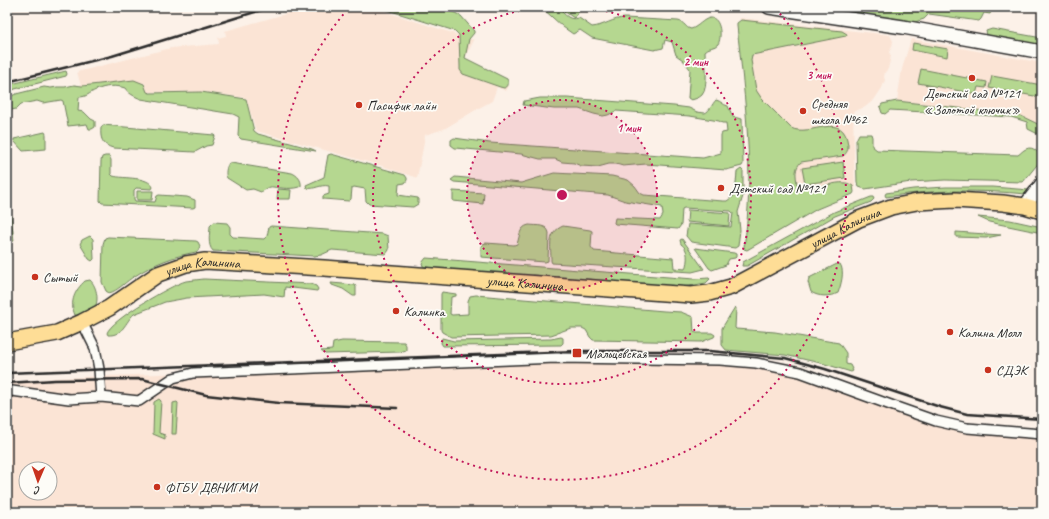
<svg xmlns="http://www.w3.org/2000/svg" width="1049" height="519" font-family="Caveat,sans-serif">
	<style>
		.built { fill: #fbe4d5; fill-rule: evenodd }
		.green { fill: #b5d790; stroke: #70815e }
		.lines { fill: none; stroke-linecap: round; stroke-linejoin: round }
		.street-casing { stroke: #2b2b2b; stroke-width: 12 }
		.secondary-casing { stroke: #2b2b2b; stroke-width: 16 }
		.primary-casing { stroke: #2b2b2b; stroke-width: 18 }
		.street { stroke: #fdfcf7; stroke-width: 9 }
		.secondary { stroke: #fdfcf7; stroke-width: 13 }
		.primary { stroke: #fedd96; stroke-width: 15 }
		.rail { stroke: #2b2b2b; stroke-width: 2.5 }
		.ring { fill: none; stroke: #c2185b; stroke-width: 2; stroke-dasharray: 2 4 }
		.poi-dot { fill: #c8321e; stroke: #fdfcf7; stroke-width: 1.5 }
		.labels { text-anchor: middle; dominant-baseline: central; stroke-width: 3.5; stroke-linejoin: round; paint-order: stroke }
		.poi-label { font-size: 14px; fill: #2b2b2b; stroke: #fdfcf7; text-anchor: start }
		.street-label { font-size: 14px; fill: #2b2b2b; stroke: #fdfcf7 }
		.centre { fill: #c2185b; stroke: #fdfcf7; stroke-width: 2 }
		.ring-label { font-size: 12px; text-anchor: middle; font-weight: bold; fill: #c2185b; stroke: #fdfcf7; stroke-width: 3.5; stroke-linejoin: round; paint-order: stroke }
	</style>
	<rect width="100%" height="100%" fill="#fcf1e8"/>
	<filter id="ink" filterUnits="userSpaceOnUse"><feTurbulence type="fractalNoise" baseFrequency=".025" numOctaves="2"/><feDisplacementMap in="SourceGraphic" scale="8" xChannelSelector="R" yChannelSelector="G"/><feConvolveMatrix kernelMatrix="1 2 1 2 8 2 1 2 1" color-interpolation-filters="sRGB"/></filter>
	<g filter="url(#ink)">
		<path class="built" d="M310,7H371L474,40L465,58L509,86L506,91L497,87L492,101L479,108L444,129L425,135L423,148L417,178L382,166L256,131L246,98L202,92H147L144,83L81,86L77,72L171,48L219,44L218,38L226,36L225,31Z
			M740,18L890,35L893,41L892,47L889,52L891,56L888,69L885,72L884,77L885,80L882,88L874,100L865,107L853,112L855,190L828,201L751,206L754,138Z
			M911,39L1042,63V126L1019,115L897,101L902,69Z
			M675,361L756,366L799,375L898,412L1042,438V512H7V384L12,382L56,378L183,373L200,377L304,371L556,362ZM26,469H50V493H26Z"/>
		<path class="green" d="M378,7H443L461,16L474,31V33L469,39L465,58L507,79C509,83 509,87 504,88L500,87L463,74L460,70V66L459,35L455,31Z
			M541,7C545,7 550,6 554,7C564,10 566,22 579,18L592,27C604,26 613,18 625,18L678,21C685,22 685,28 691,29C698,27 703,19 710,18C721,17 722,38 718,44C715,48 708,47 705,51C705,61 709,87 702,95C699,98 695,99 691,100L688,98L690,69L683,60L676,55L672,42L665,40L663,48L654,50L592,38L580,30L573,34L563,27Z
			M558,7H575L580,10L574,18Z
			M816,7H992L990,14L984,13L981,19L979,21L929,14L924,19L912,23Z
			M741,20L842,31L847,34L846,36L841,37L752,55L751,60L756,90L762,99L791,128C810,138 844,109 848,145C848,150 847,153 843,156L801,162C794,169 796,175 797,184C814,196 838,175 853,186L854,192L853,194L817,209L747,250L744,249V247C755,174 745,100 737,26V23Z
			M992,29L1042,38V46L987,35L986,31Z
			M913,43L948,49L947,57L912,50Z
			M921,69L987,82L986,88L978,87L976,94L918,83Z
			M66,71L67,74L66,76L15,89L7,93V85Z
			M992,76L1042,85L1040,97L989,88Z
			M134,80L144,84L147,92L150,93L201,92L246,99L254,131L258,134L312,149L316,151L241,139L238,136L239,117L233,114L141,99C134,96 129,94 125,88C116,85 105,86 96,90C89,93 87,97 79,97L78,111L84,112L91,119L95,121V127L92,129H89L87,124L68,126L63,101L61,100L43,103L37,101L21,104L16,109L7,111V98L16,94L44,87L51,88L57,87H65L74,85L82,86Z
			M540,98H567L674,106L689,108L697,112L705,113C710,111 712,104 716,100C721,101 723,105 728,106L733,117L742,119L743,164L742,166L726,170L646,164L623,166L616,164H609L598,167L581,166L574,163L562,162L555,159H540L521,154L455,148L451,145V140L454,138L490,143L703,158L721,153V135L722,133L727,132L726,123H722L719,121L690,116L616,111L608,115L603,116L594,114L579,109H554L523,105L524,101Z
			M897,101L1019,115L1042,126V136L1028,129L1027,122L1011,117L890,110L885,114L882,113L880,107L882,104Z
			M103,125L214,135L215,136L212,145L206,146L195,152L113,148C102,145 100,138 101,128Z
			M45,132L46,134V149L23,151L14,141V139Z
			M859,134H871L872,137V146L877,150L1018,155C1021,153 1023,150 1026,149C1033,145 1041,154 1041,160L1023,182L945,180L911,182L865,189L859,187L857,182L856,140Z
			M331,154L405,175L407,178V180L405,183L399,184L398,195L418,198V204L413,207L369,204L366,201L365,189L354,187L352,188L351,199L349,201L323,199V196L329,194V186C320,184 314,190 307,188L306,185L324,177L328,155Z
			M105,156H109L111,160V174L113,176C124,179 148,176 153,187L152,189L136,188L134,190V199L135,201L155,202L157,196L159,195L187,197L195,200V207L193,208L102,203L100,201L101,161L102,157Z
			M843,162L845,178L805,184L802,168Z
			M229,163H231L292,173C297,175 302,180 301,186C294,190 281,188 273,187C269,186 265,190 261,192L253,189L246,190L227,178C225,174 226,167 229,163Z
			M741,169L743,171V196L738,212L740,230L738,246L735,248L691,242L686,236L688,224L731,227L733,213L731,211L684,208L682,209L681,225L678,229L615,224L614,223L615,218L660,220L663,215L662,207L625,201L608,195L454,182L451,180L455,177L521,183L554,173L612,176L628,180L635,186L640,193L644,195L723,201H727L735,195L737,172Z
			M946,187H993L1029,190L1030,192L1027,194C980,190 933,189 886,197L885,195L886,193L913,189Z
			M278,189L291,190L290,199H277Z
			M137,191H153L152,200H137Z
			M453,191L484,193L483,204L453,201Z
			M871,197H873L874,199L871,202L835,216L747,266H742L743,262L834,212Z
			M688,210L730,213L729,226L687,222Z
			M7,216H11L14,241L7,242Z
			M978,217L1010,220L1042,227V233L989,222Z
			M214,222L227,223L230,227V234L233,237L264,239L267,236L269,227L271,226L383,234L388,236L389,250L386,254L332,250L321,255L314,256L213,251C207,245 210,233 210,226Z
			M529,225C537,226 547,224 549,233L548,261L545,262L481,257V246L483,244L486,243L514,245L517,244C520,236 519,227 529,225Z
			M563,226L590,230L592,231L591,247L594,251L673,258L674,268L685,269C688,261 689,249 681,244L680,240L682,239L704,269L692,272L552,263L551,261C551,246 547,233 563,226Z
			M956,232L1001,235L986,238L956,237Z
			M90,236L93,239L94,259L92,261L89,259L80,244L82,240Z
			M108,237L196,241L198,242L200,246L198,251L196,252C174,256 153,264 135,276C126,281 118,291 109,293L106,291L102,282L103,244L105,238Z
			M695,248L734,253L736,254V257L735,258L729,259L726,265L712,270L709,268Z
			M426,258L694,279L709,278L710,279L706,283L683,287L429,268L423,266L422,263Z
			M837,264H840C845,271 841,285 838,293C830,297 818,297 811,292L808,282L809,278Z
			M204,279L311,284L316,286L318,289L317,291L285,287L284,297L264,294L187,298L165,302L134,314C125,322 123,336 108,335L107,333C111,320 171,285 186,281C192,280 198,280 204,279Z
			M90,280C97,286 100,303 93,310C90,313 85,315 81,317L75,315C69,302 75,290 85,281Z
			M331,283L355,285L356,287V296H353L343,289L332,285Z
			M442,292L456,294V296L451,297L450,314L452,315L468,314V301L470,296L476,295L664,311L681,312L693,317L694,332L697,333H712L715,335L714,337L701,342L593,340L590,337L586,330L582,328H571L551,335L451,337L442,332L441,330V294Z
			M735,307L736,308L735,328L736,329L775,332L839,343L846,353V364L850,365L853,371L851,372L825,364L785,355L726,350L722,345V328Z
			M561,337L563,338V343L561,345L443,346L441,343L442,338L454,341L551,339Z
			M342,341L404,342L406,345V350L400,352L325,354L321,351L332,350L333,343Z
			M159,399L161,401L159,433L165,435V439L153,434L154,402Z
			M177,402L178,403L176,434H172L173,403Z"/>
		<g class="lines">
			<g class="street-casing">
				<path id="street" d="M82,322L95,348L99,369L101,397
					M7,392L12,391L69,399L101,397L139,401L173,378L193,373L556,358L720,360L756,363L800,372L899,408L936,421L967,428L1042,434"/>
			</g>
			<g class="secondary-casing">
				<path id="secondary" d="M769,7L903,27L1042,52
					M1025,206L1042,184"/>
			</g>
			<g class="primary-casing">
				<g id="primary">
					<path id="s1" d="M7,342L57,333L82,322L109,308L158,274L186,264L205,261L324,268L691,295L709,293L731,287L859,219L891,207L917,202L955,200L1003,203L1025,206L1042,211"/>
				</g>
			</g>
			<use href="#street" class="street"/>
			<use href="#secondary" class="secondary"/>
			<use href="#primary" class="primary"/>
			<path class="rail" d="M7,82L112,56L271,7
				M7,373L577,351H710L785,358L825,369L940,407L967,414L1042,419
				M7,383L55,380L142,379L206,395L279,403L397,408"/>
		</g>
	</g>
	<circle cx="562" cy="195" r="95" fill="#c2185b" fill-opacity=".12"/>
	<g class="ring">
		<circle cx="562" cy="195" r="95"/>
		<path d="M582 7A189 189 0 1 1 542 7"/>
		<path d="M776 9A284 284 0 1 1 348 9"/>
	</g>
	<g class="poi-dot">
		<circle cx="972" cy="78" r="4"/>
		<circle cx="359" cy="105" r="4"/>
		<circle cx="803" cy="111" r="4"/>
		<circle cx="721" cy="188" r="4"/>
		<circle cx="35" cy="277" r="4"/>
		<circle cx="396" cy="311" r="4"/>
		<circle cx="950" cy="332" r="4"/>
		<rect x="572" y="348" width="10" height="10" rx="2"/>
		<circle cx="988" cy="370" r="4"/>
		<circle cx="157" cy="487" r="4"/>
	</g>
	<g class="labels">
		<g class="poi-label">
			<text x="972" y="93" text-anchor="middle">Детский сад №121<tspan x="972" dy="16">«Золотой ключик»</tspan></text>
			<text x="811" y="103">Средняя<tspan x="811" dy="16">школа №62</tspan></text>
			<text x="367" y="105">Пасифик лайн</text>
			<text x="729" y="188">Детский сад №121</text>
			<text x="43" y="277">Сытый</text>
			<text x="404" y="311">Калинка</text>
			<text x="958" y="332">Калина Молл</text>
			<text x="586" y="353">Мальцевская</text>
			<text x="996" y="370">СДЭК</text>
			<text x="165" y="487">ФГБУ ДВНИГМИ</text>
		</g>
		<g class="street-label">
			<text stroke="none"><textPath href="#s1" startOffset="874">улица Калинина</textPath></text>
			<text stroke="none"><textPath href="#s1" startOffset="214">улица Калинина</textPath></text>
			<text stroke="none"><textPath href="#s1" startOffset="538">улица Калинина</textPath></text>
		</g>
	</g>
	<circle cx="562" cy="195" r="6" class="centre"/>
	<g class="ring-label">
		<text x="696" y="66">2 мин</text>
		<text x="819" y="79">3 мин</text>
		<text x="629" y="132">1 мин</text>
	</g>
	<rect width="1049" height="519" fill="none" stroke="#fdfcf7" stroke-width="24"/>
	<rect x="12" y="12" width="1025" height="495" fill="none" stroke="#2b2b2b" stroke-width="1.5" filter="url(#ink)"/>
	<g transform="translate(38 481) rotate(182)"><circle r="19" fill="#fdfcf7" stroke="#a9a8a5"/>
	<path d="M0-3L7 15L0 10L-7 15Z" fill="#c8321e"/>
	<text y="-6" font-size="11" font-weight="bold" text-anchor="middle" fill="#2b2b2b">С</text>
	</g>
</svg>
